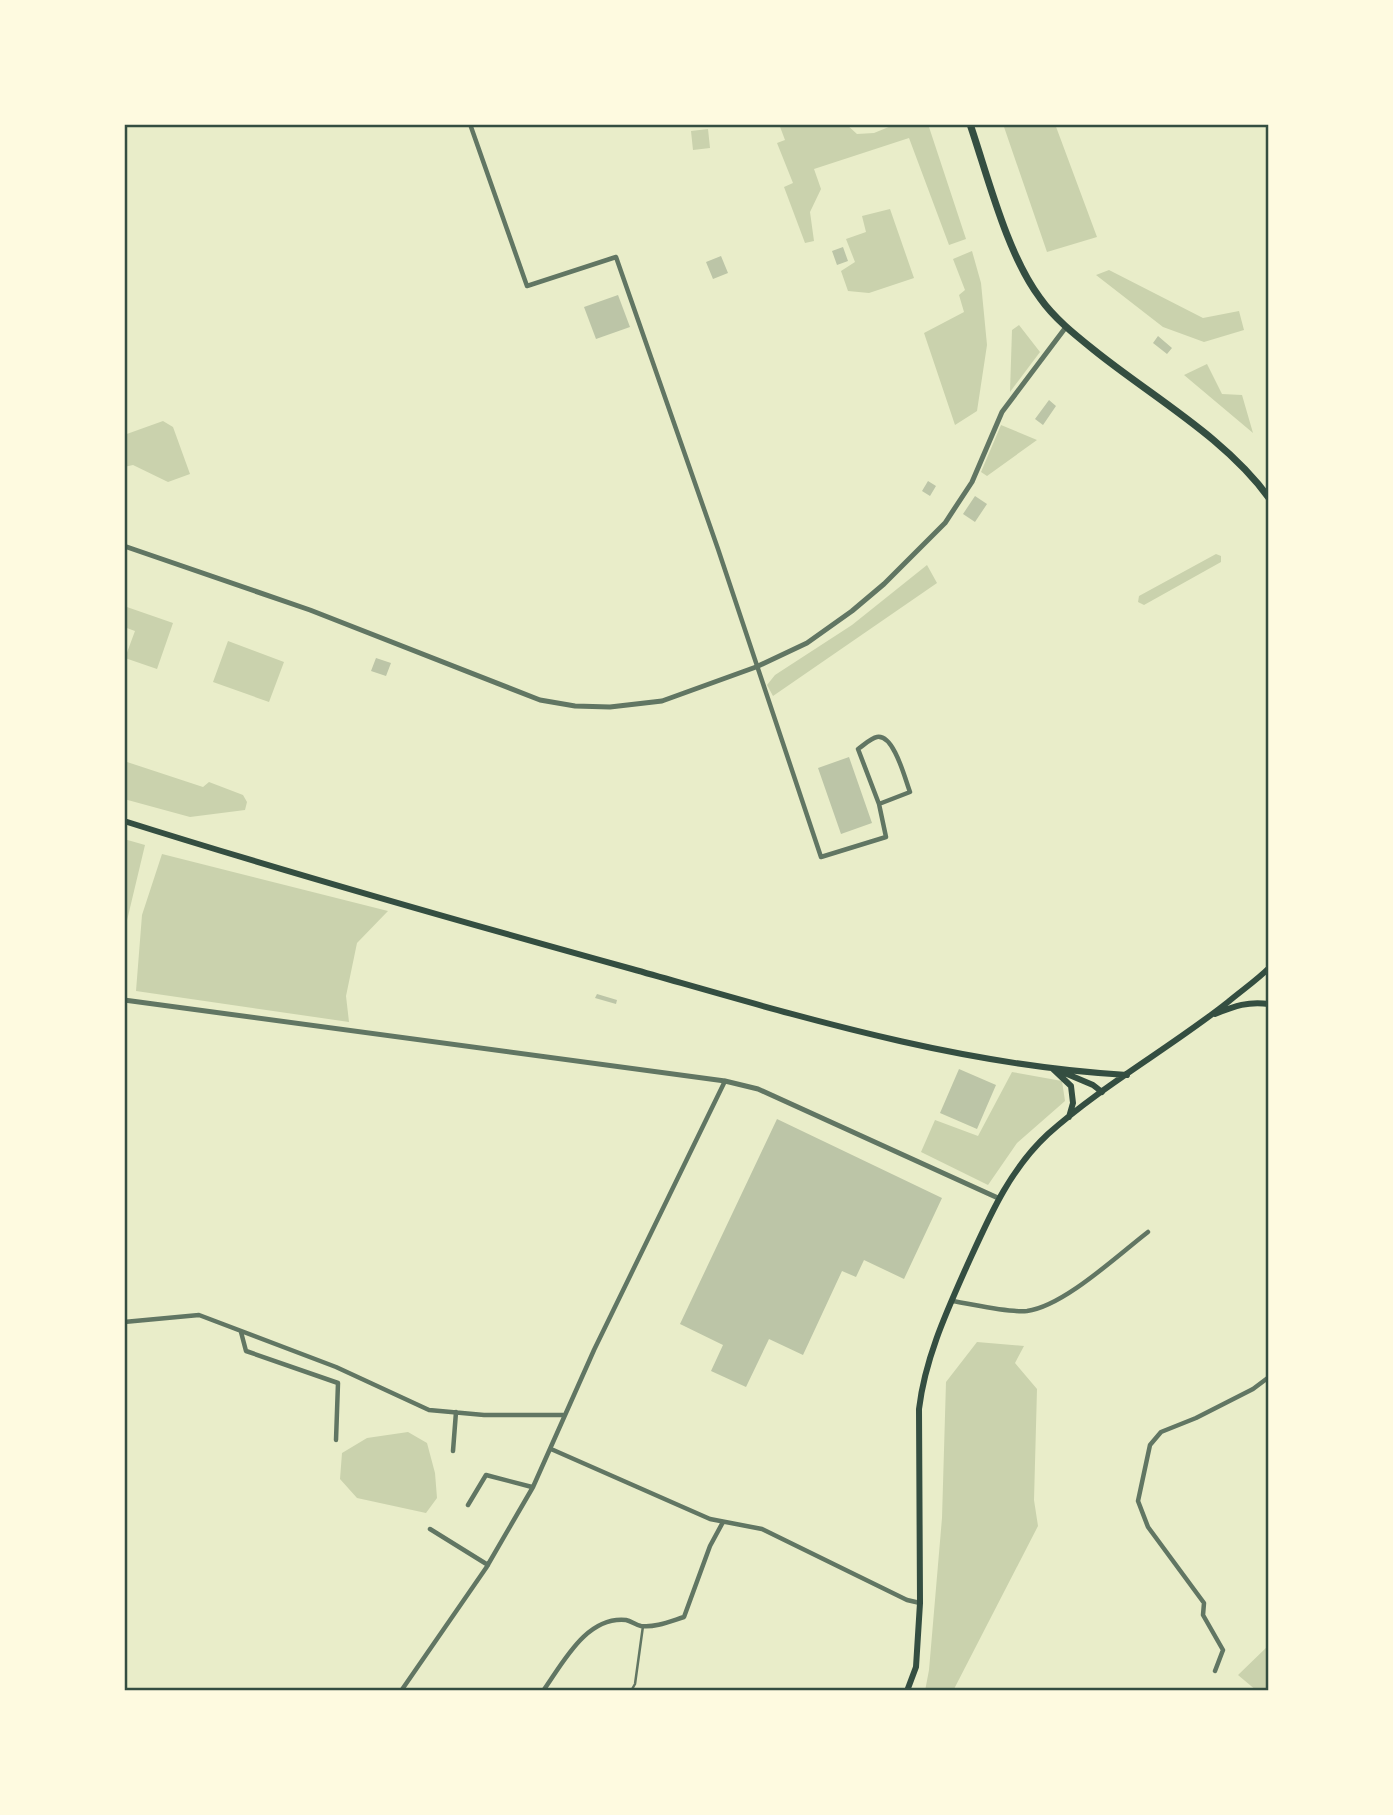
<svg xmlns="http://www.w3.org/2000/svg" width="1393" height="1815" font-family="'Fira Sans Condensed',sans-serif">
	<style>
		.green { fill: #cad2ad }
		.building { fill: #bcc5a7 }
		.lines { fill: none; stroke-linecap: round; stroke-linejoin: round }
		.service { stroke: #617663; stroke-width: 2.5 }
		.minor { stroke: #617663; stroke-width: 4.5 }
		.tertiary { stroke: #617663; stroke-width: 5 }
		.secondary { stroke: #344e41; stroke-width: 6 }
		.primary { stroke: #344e41; stroke-width: 7 }
		.neatline { fill: none; stroke: #344e41; stroke-width: 2.5 }
	</style>
	<rect width="100%" height="100%" fill="#e9edc9"/>
	<path class="green" d="M779,124H846L857,134L874,133L896,124H928L966,239L949,245L909,138L814,169L821,189L810,212L814,241L805,243L784,187L793,183L777,143L785,140Z
		M1003,124H1055L1097,237L1047,252Z
		M708,129L710,148L693,150L691,131Z
		M890,209L914,278L869,293L848,291L841,271L855,262L846,239L866,232L862,216Z
		M972,251L981,283L987,345L977,411L955,425L924,333L964,312L959,295L965,290L953,259Z
		M1109,270L1203,318L1239,311L1244,330L1204,342L1163,327L1096,275Z
		M1019,325L1040,352L1010,392L1012,330Z
		M1207,364L1222,394L1242,395L1253,433L1184,375Z
		M163,421L173,427L190,474L168,482L133,465L124,467V435Z
		M1001,425L1037,440L987,476L981,472Z
		M1216,554L1221,556V562L1144,605L1138,602L1139,596Z
		M927,565L937,583L773,696L767,685L775,675L852,625Z
		M124,606L173,623L157,669L125,658L135,631L124,627Z
		M228,641L284,662L269,702L213,682Z
		M124,761L203,787L209,782L243,795L247,802L245,810L190,817L124,799Z
		M124,839L145,845L124,933Z
		M162,854L388,911L357,943L346,996L349,1022L136,991L142,915Z
		M1012,1072L1062,1081L1065,1101L1017,1143L988,1185L921,1152L935,1120L978,1136Z
		M977,1342L1024,1346L1015,1363L1037,1389L1034,1500L1038,1526L953,1691H925L929,1670L942,1518L946,1382Z
		M408,1432L427,1443L435,1473L437,1498L426,1513L357,1498L340,1479L342,1453L367,1438Z
		M1269,1645V1691H1257L1238,1675Z"/>
	<path class="building" d="M843,247L848,261L837,265L832,251Z
		M721,256L728,273L713,279L706,262Z
		M618,295L630,327L596,339L584,307Z
		M1158,336L1172,348L1167,354L1153,343Z
		M1049,400L1056,406L1043,425L1035,419Z
		M928,481L936,486L930,496L922,491Z
		M975,496L987,504L975,522L963,514Z
		M376,658L391,663L386,676L371,671Z
		M849,757L872,823L841,834L818,768Z
		M597,994L617,1000L616,1004L595,998Z
		M959,1069L996,1085L977,1129L940,1113Z
		M777,1119L942,1198L904,1279L864,1260L856,1277L842,1271L803,1355L769,1339L746,1387L711,1371L723,1345L680,1324Z"/>
	<g class="lines">
		<path class="service" d="M631,1691L635,1684L643,1626"/>
		<path class="minor" d="M470,124L527,286L616,257L718,549L821,857L886,837L879,804L910,792C905,779 894,734 877,737C871,738 864,745 858,749L879,804
			M952,1301C973,1304 1006,1313 1027,1311C1064,1306 1118,1255 1148,1232
			M124,1322L199,1315L336,1367L429,1410L484,1415H563
			M241,1332L246,1351L338,1383L336,1440
			M551,1449L710,1519L762,1529L907,1600L920,1603
			M453,1451L456,1412
			M468,1505L486,1475L532,1487
			M430,1529L488,1565
			M1215,1671L1223,1650L1203,1615L1204,1603L1148,1527L1138,1501L1150,1445L1161,1432L1196,1418L1253,1389L1269,1377
			M401,1691L486,1568L533,1487L594,1350L725,1081
			M543,1691C563,1663 586,1616 626,1620C631,1621 636,1625 641,1626C655,1628 671,1621 684,1617L710,1546L723,1522"/>
		<path class="tertiary" d="M124,546L310,610L540,700L575,706L610,707L662,701L756,667L807,643L852,611L884,584L945,523L972,482L1002,412L1066,327
			M124,1000L725,1081L758,1089L998,1198"/>
		<path class="secondary" d="M124,821C292,874 462,922 632,969C795,1015 955,1065 1127,1075
			M1215,1014C1235,1006 1248,1001 1269,1004
			M1053,1069L1071,1086L1073,1103L1069,1117
			M1060,1071L1093,1085L1102,1092
			M907,1691L916,1667L920,1603L919,1409C925,1359 946,1313 966,1268C988,1220 1008,1171 1048,1134C1104,1084 1170,1048 1228,1002C1241,991 1257,980 1269,968"/>
		<path class="primary" d="M970,124C988,177 1007,254 1040,298C1054,318 1074,334 1094,350C1151,396 1226,438 1269,498"/>
	</g>
	<rect width="1393" height="1815" fill="none" stroke="#fefae0" stroke-width="252"/>
	<rect x="126" y="126" width="1141" height="1563" class="neatline"/>
</svg>
